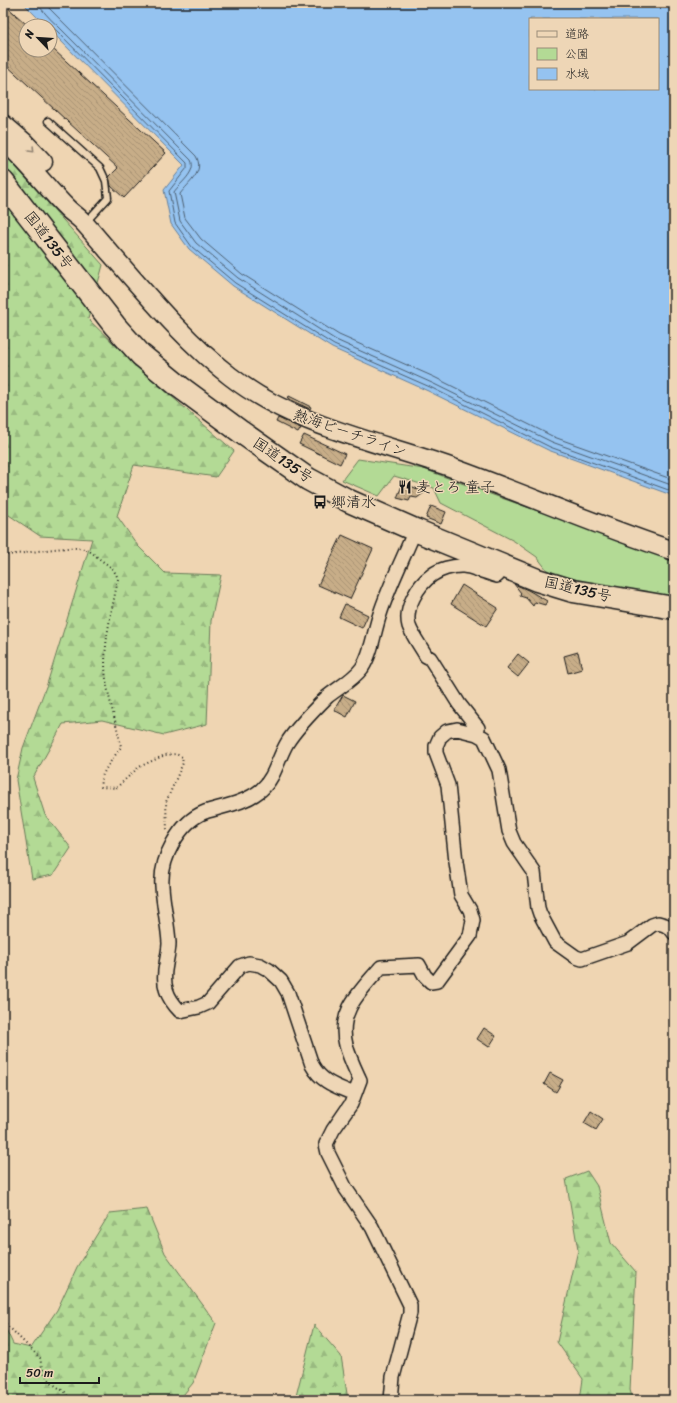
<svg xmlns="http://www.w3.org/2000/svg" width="677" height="1403" font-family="Sriracha,'Klee One',sans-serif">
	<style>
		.green { fill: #b3da95; stroke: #687b58 }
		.forest { fill: url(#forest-firs); stroke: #687b58 }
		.water { fill: #95c3f0; stroke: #65809b; fill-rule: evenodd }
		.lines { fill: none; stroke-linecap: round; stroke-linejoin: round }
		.shore { stroke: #4c5f71; stroke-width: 1 }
		.building { fill: url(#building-back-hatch); stroke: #1c1c1c }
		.lane-casing { stroke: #1c1c1c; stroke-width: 9 }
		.street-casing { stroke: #1c1c1c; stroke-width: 16 }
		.secondary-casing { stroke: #1c1c1c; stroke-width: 21 }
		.highway-casing { stroke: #1c1c1c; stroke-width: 25 }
		.path { stroke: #1c1c1c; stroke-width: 2; stroke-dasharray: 1 3; stroke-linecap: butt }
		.lane { stroke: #eed6b6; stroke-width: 6 }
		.street { stroke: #eed6b6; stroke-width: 13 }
		.secondary { stroke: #eed6b6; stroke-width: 18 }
		.highway { stroke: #eed6b6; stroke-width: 22 }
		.oneway { stroke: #908271 }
		.labels { text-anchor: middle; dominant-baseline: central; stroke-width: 3; stroke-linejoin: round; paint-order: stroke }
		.street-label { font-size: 15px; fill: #1c1c1c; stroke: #eed6b6 }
		.poi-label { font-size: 15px; fill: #1c1c1c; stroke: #eed6b6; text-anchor: start }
	</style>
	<defs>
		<pattern id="forest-firs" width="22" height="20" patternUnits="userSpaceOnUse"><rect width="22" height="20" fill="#b3da95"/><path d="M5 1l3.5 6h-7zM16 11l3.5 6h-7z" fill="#99ba80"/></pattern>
		<pattern id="building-back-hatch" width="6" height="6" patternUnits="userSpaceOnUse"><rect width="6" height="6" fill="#c7ad88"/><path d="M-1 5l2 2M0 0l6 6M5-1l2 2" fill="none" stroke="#aa9475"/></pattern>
	</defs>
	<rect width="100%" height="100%" fill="#efd5b2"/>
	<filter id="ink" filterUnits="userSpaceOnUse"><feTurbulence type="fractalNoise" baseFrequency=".025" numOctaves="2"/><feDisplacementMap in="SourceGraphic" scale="8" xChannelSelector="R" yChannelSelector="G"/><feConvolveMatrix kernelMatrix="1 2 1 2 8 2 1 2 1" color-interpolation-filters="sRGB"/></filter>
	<g filter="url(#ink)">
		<path class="green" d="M358,459L424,469L493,495L674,559V600L583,586L547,570L537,557L514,541L441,503L434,488L394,476L379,496L342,480Z"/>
		<path class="forest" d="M3,154L8,158L103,265L88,319L138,367L234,451L216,477L134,465L117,516L138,546L165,573L221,575L211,621L207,724L164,735L102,720L63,724L33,778L45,815L71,848L53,875L32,879L16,780L23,748L47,684L92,539L40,536L3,511Z
			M587,1171L597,1186L611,1243L636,1272L630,1390L633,1400H580L583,1379L557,1342L578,1250L566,1179Z
			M147,1209L165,1253L216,1323L193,1383L179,1400H3V1323L13,1344L31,1348L57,1310L77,1267L110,1213Z
			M314,1325L341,1356L348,1400H295Z"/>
		<path class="water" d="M23,3H674V496L548,450L428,391L332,348L233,286L189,249L171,224L164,190L184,165L50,30V26H46ZM530,19H658V89H530Z"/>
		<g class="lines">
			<path class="shore" d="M36,3C43,10 50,20 58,26L191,160C197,172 180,183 174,192L180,221L196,243L238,278L336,340L432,383L552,442L674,486
				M44,3L196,156C205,172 189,182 180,194L185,218L201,239L242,274L339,335L434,377L554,437L674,480
				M50,28L55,29L187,163V168L169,191L175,223L192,247L235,283L334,345L430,387L550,447L674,492"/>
		</g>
		<path class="building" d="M3,3L26,24V50H54L166,153L124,198L111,186L109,177L118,168L3,62Z
			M289,396L311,407L310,409L288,399Z
			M278,418L301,428L298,433L276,422Z
			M304,435L345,454L340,464L299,444Z
			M403,483L425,492L417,498L411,497L409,501L397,498Z
			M431,506L446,512L441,524L426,518Z
			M342,535L373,549L350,599L318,585Z
			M514,584L528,590L547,601L545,605L535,602L533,606L526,598L520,596L521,593Z
			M462,585L498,608L486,626L451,604Z
			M345,604L368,615L362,628L339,617Z
			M578,652L582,669L568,673L564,656Z
			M518,654L529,663L518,677L507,668Z
			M343,695L355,701L347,717L334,710Z
			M484,1028L496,1036L489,1047L477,1039Z
			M550,1073L563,1080L556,1092L544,1084Z
			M591,1111L603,1119L596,1130L584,1123Z"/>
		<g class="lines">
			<g class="lane-casing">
				<path id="lane" d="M48,121L100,168L106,181L108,198L86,222"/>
			</g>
			<g class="street-casing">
				<path id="street" d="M477,734L478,728L459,704L430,658L426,656C421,647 412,635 409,626C404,608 418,585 432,575C440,569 452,566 461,566C469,565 489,574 497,576L505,567
					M354,1094C336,1086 322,1083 312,1065L288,993L281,981L269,970L260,965L249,963L240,966L208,1003L199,1007L180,1011C166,997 162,984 166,964C167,957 169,950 169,943C168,924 163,905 162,886C160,859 179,822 205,812C224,806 245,803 261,790C275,778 278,758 287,743C296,728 315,709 327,697C338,688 353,680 362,668C372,653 374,631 380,614C389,586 404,557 415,530
					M391,1400L393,1377L410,1313V1305L372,1227L346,1189L328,1153L326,1144L333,1130L351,1104L360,1080C355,1069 349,1057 346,1045C337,1011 361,991 381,967L419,965L425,976L431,982L437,981L470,936L473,920L470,910L461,895L456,862L448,785L436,753V746L440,737L447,731L457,729L477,734L484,738L499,770L509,831L514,843L534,872L538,908L540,914L555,942L576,957L582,959L628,943L652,925L658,923L665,925L671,929L674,933"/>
			</g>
			<g class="secondary-casing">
				<path id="secondary" d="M3,124L24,142L43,162
					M3,140C27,161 45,186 67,208C73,214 80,218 85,224C94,234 103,245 112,255C148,296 187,343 230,376C294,426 376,441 450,467C525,494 598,526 674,551"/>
			</g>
			<g class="highway-casing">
				<path id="highway" d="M3,182L115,326L141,355L180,387L241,432L308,479L349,501L415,530L537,580L573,591L674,608"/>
			</g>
			<path class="path" d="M3,555C23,555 72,543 87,550C92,552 97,557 102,561C110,566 115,570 118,579C112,611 102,646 106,679C109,702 117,724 121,747C114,758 98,775 101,787L116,788L139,767L165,755L176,754L182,757L183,763L166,802L167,830
				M3,1321L40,1358L42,1368L46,1376L53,1384L65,1392L70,1400"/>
			<use href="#lane" class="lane"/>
			<use href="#street" class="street"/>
			<use href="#secondary" class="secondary"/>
			<use href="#highway" class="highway"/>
		</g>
		<defs><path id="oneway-chevron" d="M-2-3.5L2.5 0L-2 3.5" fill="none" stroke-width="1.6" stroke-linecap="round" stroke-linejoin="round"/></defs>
		<use class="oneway" href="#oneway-chevron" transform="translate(32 150) rotate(46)"/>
	</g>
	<defs>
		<g id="restaurant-bare" transform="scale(1.08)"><path d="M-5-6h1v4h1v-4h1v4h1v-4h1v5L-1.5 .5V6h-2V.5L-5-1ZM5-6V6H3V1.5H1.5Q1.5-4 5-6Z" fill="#1c1c1c" stroke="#eed6b6" stroke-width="2.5" paint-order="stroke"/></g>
		<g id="bus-bare" transform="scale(1.08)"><path d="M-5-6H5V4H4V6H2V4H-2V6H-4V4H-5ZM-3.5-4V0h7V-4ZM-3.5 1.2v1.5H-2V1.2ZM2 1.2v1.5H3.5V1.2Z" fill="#1c1c1c" stroke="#eed6b6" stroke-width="2.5" paint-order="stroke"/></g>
	</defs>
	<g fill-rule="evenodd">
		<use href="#restaurant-bare" x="405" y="487"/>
		<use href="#bus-bare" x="320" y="502"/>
	</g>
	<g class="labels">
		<g class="street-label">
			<text transform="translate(49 240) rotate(52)">国道135号</text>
			<text transform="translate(350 433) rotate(19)">熱海ビーチライン</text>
			<text transform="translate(283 460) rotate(34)">国道135号</text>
			<text transform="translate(578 589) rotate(13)">国道135号</text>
		</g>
		<g class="poi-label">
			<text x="416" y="487">麦とろ 童子</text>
			<text x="331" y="502">郷清水</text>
		</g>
	</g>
	<rect width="677" height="1403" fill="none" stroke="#eed6b6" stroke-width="16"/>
	<rect x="8" y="8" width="661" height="1387" fill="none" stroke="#1c1c1c" stroke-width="1.5" filter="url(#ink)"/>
	<rect x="529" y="18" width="130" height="72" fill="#eed6b6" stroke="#9a8c78"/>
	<rect x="537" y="31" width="20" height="6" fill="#eed6b6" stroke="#9a8c78"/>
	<text x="565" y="38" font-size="12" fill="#1c1c1c">道路</text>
	<rect x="537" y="48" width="20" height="12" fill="#b3da95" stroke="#9a8c78"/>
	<text x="565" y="58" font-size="12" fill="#1c1c1c">公園</text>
	<rect x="537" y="68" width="20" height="12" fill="#95c3f0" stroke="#9a8c78"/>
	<text x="565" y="78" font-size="12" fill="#1c1c1c">水域</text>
	<g transform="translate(38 38) rotate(295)"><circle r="19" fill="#eed6b6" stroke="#9a8c78"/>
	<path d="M0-3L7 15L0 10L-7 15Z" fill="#1c1c1c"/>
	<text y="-6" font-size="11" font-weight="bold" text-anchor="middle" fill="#1c1c1c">N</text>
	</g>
	<path d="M20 1377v6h79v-6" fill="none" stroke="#1c1c1c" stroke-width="2"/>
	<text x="26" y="1377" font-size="12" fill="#1c1c1c" stroke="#eed6b6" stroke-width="3" paint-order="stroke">50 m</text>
</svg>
